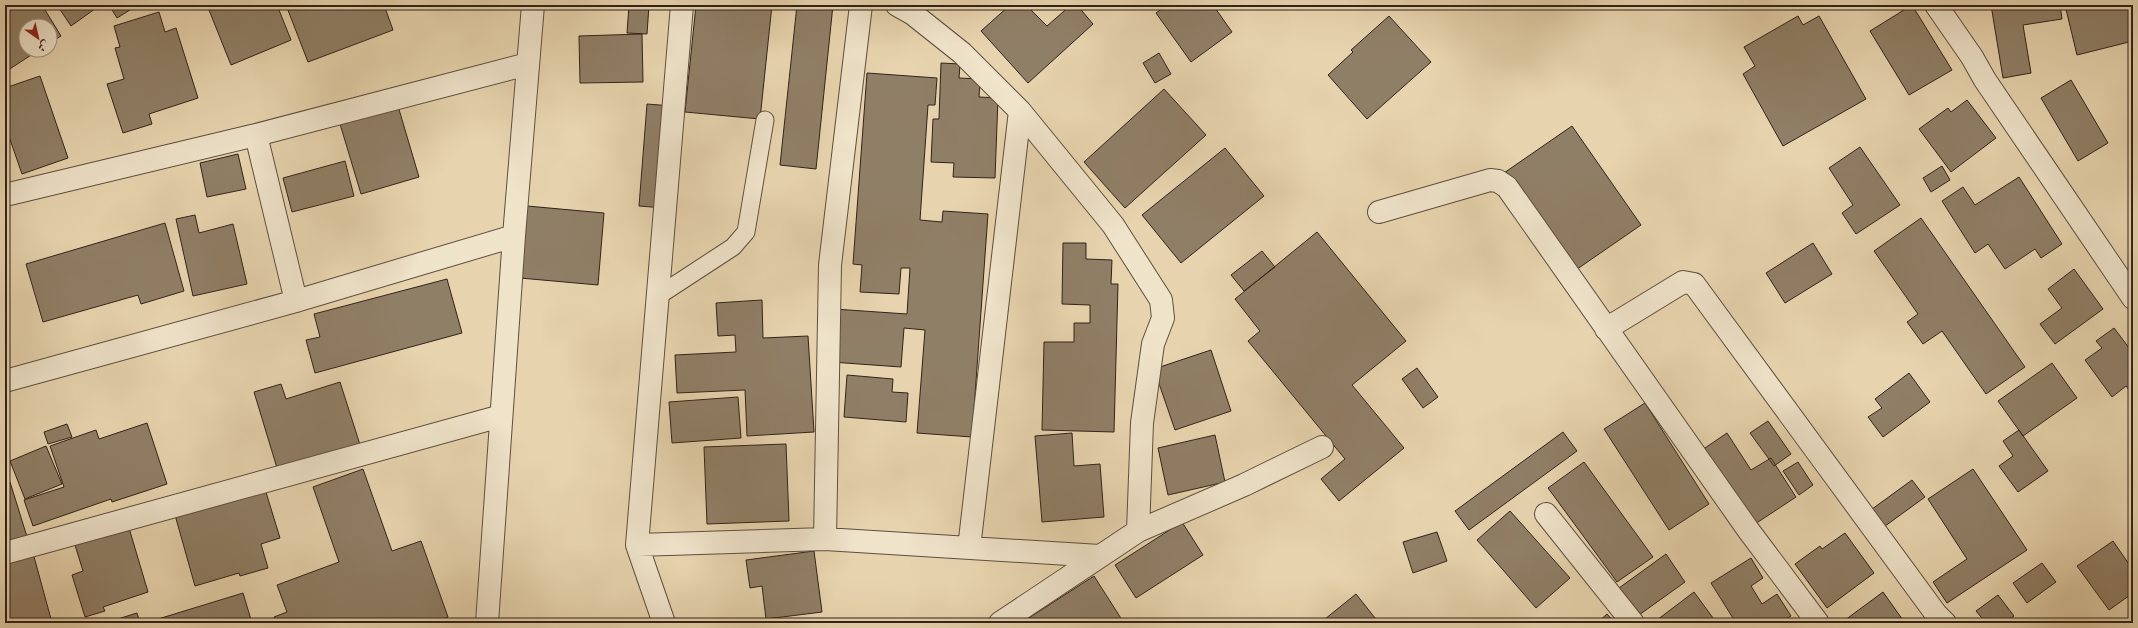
<svg xmlns="http://www.w3.org/2000/svg" width="2138" height="628" font-family="'IM FELL DW Pica',Amiri,serif">
	<style>
		.building { fill: #907f67; stroke: #31221a }
		.lines { fill: none; stroke-linecap: round; stroke-linejoin: round }
		.lane-casing { stroke: #5e4e3f; stroke-width: 19 }
		.street-casing { stroke: #5e4e3f; stroke-width: 24 }
		.lane { stroke: #efe3ca; stroke-width: 17 }
		.street { stroke: #efe3ca; stroke-width: 22 }
	</style>
	<rect width="100%" height="100%" fill="#e7d4ae"/>
	<filter id="stains"><feTurbulence type="fractalNoise" baseFrequency=".005" numOctaves="4"/><feColorMatrix values="0 0 0 0 .2 0 0 0 0 .09 0 0 0 0 .02 0 0 0 .5 -.17"/></filter>
	<radialGradient id="worn" r=".72"><stop offset=".6" stop-color="#630" stop-opacity="0"/><stop offset="1" stop-color="#630" stop-opacity=".3"/></radialGradient>
	<path class="building" d="M5,5H42L61,36L50,43V26H26V50H39L5,72Z
		M57,5H99V6L71,26Z
		M109,5H138L117,18Z
		M207,5H277L291,40L231,65Z
		M286,5H384L393,30L308,62Z
		M629,5H649L647,34L627,33Z
		M696,5H772L760,119L685,112Z
		M797,5H833L816,169L780,165Z
		M1010,5H1032L1029,8L1047,26L1071,5H1077L1093,24L1028,83L981,31Z
		M1167,5H1213L1232,32L1191,62L1156,13Z
		M1912,5L1952,70L1909,95L1870,31Z
		M1991,5H2060L2062,19L2023,25L2031,73L2003,78Z
		M2065,5H2133V41L2077,55Z
		M159,12L165,32L176,28L198,98L149,114L152,124L123,133L107,84L124,79L115,48L120,47L114,26Z
		M1389,16L1431,62L1367,119L1328,75L1353,52L1351,50Z
		M1798,16L1803,25L1819,16L1866,99L1783,146L1743,74L1755,66L1744,47Z
		M642,34L643,82L580,83L579,36Z
		M1159,53L1171,74L1155,83L1143,63Z
		M941,63L960,64L959,78L980,79L979,97L998,98L995,178L953,177L954,163L931,162L933,119H939Z
		M867,73L937,78L935,105H928L920,220L942,222L943,211L988,214L972,437L917,433L925,330L904,328L901,367L831,362L834,309L907,314L910,268H901L899,294L860,292L862,265L853,264Z
		M40,76L68,158L22,174L5,125V88Z
		M2071,80L2108,143L2078,161L2041,98Z
		M1164,89L1206,135L1125,208L1084,162Z
		M1967,100L1996,138L1951,172L1919,129L1948,108L1951,112Z
		M647,104L672,106L664,208L639,206Z
		M398,106L419,177L361,194L340,124Z
		M1572,126L1641,225L1570,274L1501,175Z
		M1860,147L1900,205L1856,234L1842,213L1853,205L1829,168Z
		M1225,148L1264,196L1181,263L1142,215Z
		M238,154L246,189L207,197L200,163Z
		M345,161L354,196L292,212L283,178Z
		M1942,166L1950,180L1931,192L1923,178Z
		M2019,177L2062,244L2041,258L2035,249L2005,269L1988,244L1975,253L1942,201L1963,187L1975,205Z
		M527,206L604,213L598,285L520,278Z
		M195,215L199,233L233,224L247,284L193,296L176,219Z
		M1921,218L2025,367L1986,394L1942,331L1923,344L1907,322L1918,314L1874,251Z
		M165,223L184,291L141,304L138,295L43,322L26,264Z
		M1317,232L1406,341L1352,385L1404,448L1339,501L1321,479L1345,459L1248,341L1260,331L1235,299Z
		M1063,243H1086V259L1112,260L1111,284H1118L1114,432L1042,430L1044,342H1074V323H1090V305L1062,304Z
		M1813,243L1832,274L1785,303L1766,273Z
		M1262,251L1275,267L1244,291L1231,275Z
		M2074,269L2103,309L2055,344L2040,324L2062,308L2048,289Z
		M447,279L462,333L315,373L306,340L320,337L314,314Z
		M762,300L763,338L808,336L814,432L747,436L745,390L677,393L675,355L736,352L735,335L718,336L716,303Z
		M2114,328L2133,353V395L2126,386L2112,397L2085,360L2102,348L2096,341Z
		M1211,350L1231,411L1175,430L1154,369Z
		M2052,363L2077,398L2023,436L1998,401Z
		M1417,368L1438,397L1423,408L1402,379Z
		M1909,373L1930,402L1883,437L1868,417L1882,408L1875,399Z
		M847,375L893,379L892,392L908,393L906,422L844,417Z
		M340,382L362,451L277,468L254,392L281,384L286,399Z
		M738,397L741,438L672,443L669,402Z
		M1645,403L1709,504L1669,530L1604,429Z
		M1768,421L1791,454L1774,466L1750,433Z
		M147,423L167,484L112,502L111,499L33,526L24,500L64,487L50,446L96,430L99,439Z
		M67,424L72,437L48,444L44,432Z
		M2019,430L2048,471L2018,492L1999,466L2013,456L2003,441Z
		M1563,432L1577,451L1469,530L1455,511Z
		M1072,433L1074,466L1100,464L1104,517L1042,522L1035,436Z
		M1727,433L1751,470L1771,458L1796,497L1752,526L1702,450Z
		M1215,435L1225,482L1168,495L1158,448Z
		M786,444L789,521L707,524L704,447Z
		M46,446L62,484L25,499L10,461Z
		M1584,462L1653,557L1617,582L1548,488Z
		M1798,462L1813,485L1799,495L1783,471Z
		M363,469L392,551L421,541L448,617L432,623H276L274,617L287,612L277,585L339,562L313,487Z
		M1973,469L2027,550L1947,603L1933,582L1967,559L1928,499Z
		M1912,480L1925,497L1881,529L1868,512Z
		M10,482L28,540L5,547V483Z
		M265,489L280,538L261,544L268,568L240,576L239,573L195,586L175,515Z
		M1510,511L1570,578L1536,608L1477,540Z
		M1182,522L1203,555L1136,598L1115,565Z
		M129,528L148,592L103,607L105,611L85,617L72,575L83,571L75,545Z
		M1437,532L1447,561L1413,573L1403,542Z
		M1845,533L1874,573L1827,608L1795,564L1820,546L1822,549Z
		M2113,541L2133,570V593L2109,610L2077,566Z
		M814,551L822,612L766,619L762,586L750,588L746,560Z
		M33,553L51,619L39,623H8L5,614V561Z
		M1666,554L1685,582L1639,615L1619,588Z
		M1751,558L1763,578L1751,586L1762,604L1777,594L1791,616L1780,623H1736L1711,583Z
		M2042,563L2056,582L2027,603L2013,583Z
		M1094,576L1124,623H1021Z
		M1694,592L1713,618L1706,623H1653Z
		M1883,592L1905,623H1841Z
		M243,593L252,623H145Z
		M1356,594L1379,623H1320Z
		M1998,595L2014,616L2005,623H1986L1976,611Z
		M137,613L140,623H105Z
		M1607,614L1615,623H1597Z"/>
	<g class="lines">
		<g class="lane-casing">
			<path id="lane" d="M658,296L733,247L746,232L765,120"/>
		</g>
		<g class="street-casing">
			<path id="street" d="M897,5L913,14L962,53L1020,111L1113,225L1161,300L1163,318L1153,344L1142,423L1138,531
				M1936,5L1972,57L1985,80L2133,298
				M256,135L296,301
				M5,195L256,135L528,64
				M1379,212L1490,180L1498,181L1507,187L1749,531L1818,623
				M1606,329L1683,282L1694,284L1936,614L1945,623
				M5,381L296,301L514,236
				M1546,514L1633,623
				M825,539L830,265L861,5
				M637,545L825,539L1100,556
				M969,548L1020,111
				M5,553L501,416
				M487,623L514,236L533,5
				M664,623L637,545L682,5
				M1000,623L1138,531L1244,485L1322,447"/>
		</g>
		<use href="#lane" class="lane"/>
		<use href="#street" class="street"/>
	</g>
	<rect width="2138" height="628" fill="none" stroke="#e7d4ae" stroke-width="20"/>
	<rect x="6" y="6" width="2126" height="616" fill="none" stroke="#31221a" stroke-width="2"/>
	<rect x="10" y="10" width="2118" height="608" fill="none" stroke="#31221a"/>
	<g transform="translate(38 38) rotate(146)"><circle r="19" fill="#efe3ca" stroke="#a39684"/>
	<path d="M0-3L7 15L0 10L-7 15Z" fill="#8f2418"/>
	<text y="-6" font-size="11" font-weight="bold" text-anchor="middle" fill="#31221a">ش</text>
	</g>
	<rect width="100%" height="100%" filter="url(#stains)"/>
	<rect width="100%" height="100%" fill="url(#worn)"/>
</svg>
